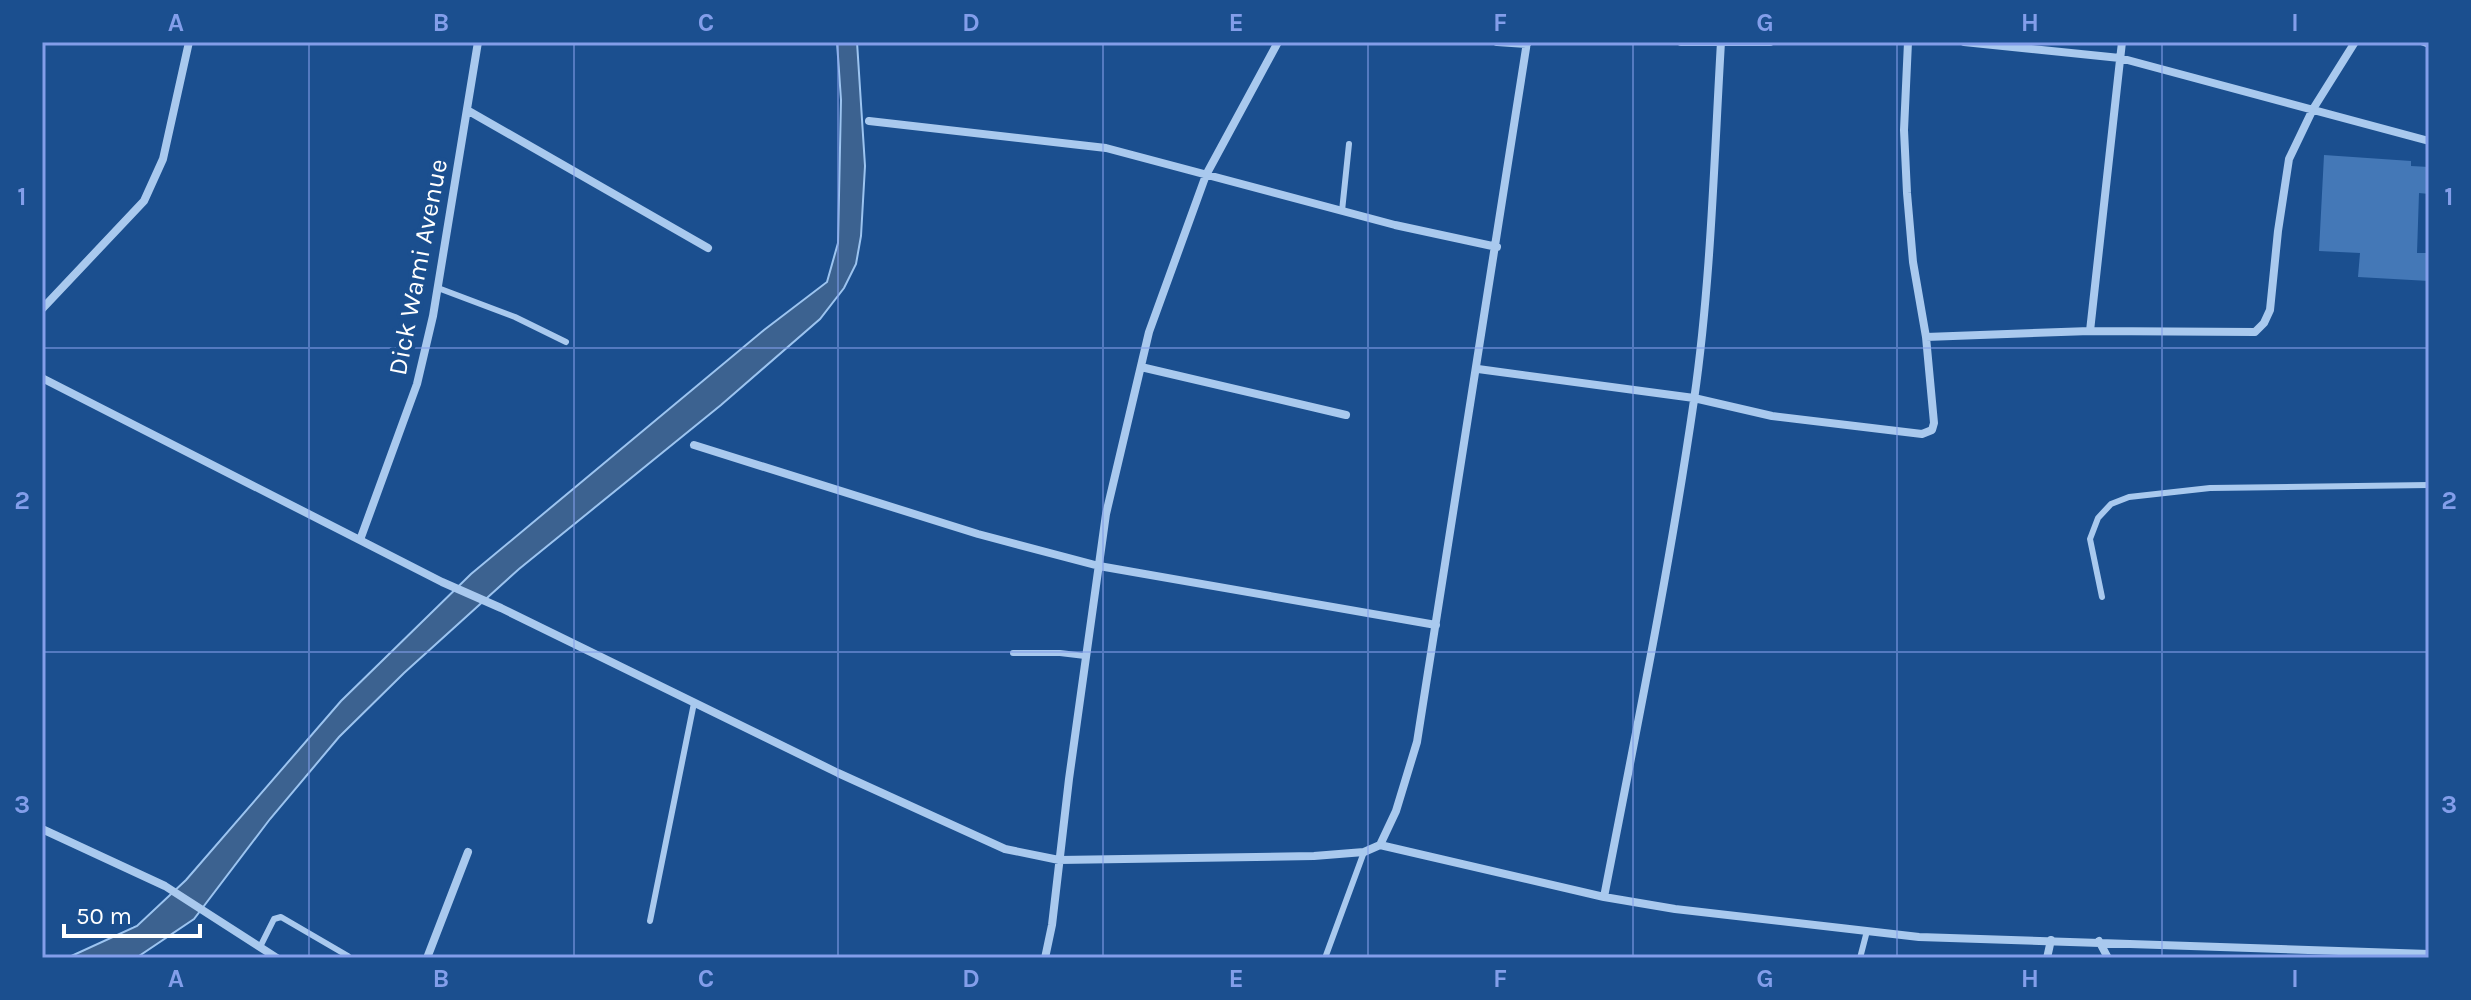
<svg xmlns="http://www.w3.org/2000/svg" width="2471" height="1000" font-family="Karla,sans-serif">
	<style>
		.water { fill: #3c6290; stroke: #9cc4f0; stroke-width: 2 }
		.building { fill: #4478b7 }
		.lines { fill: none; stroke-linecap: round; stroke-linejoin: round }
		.service { stroke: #a9c9ee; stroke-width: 6 }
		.minor { stroke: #a9c9ee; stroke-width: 8 }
		.grid { fill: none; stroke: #839eea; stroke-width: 2; stroke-opacity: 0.55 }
		.labels { text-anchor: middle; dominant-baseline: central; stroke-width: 8; stroke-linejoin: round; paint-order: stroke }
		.street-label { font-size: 26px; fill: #fff; stroke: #1b4f8f }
		.neatline { fill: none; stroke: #839eea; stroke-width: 3 }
		.grid-label { font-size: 26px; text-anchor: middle; font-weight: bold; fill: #839eea }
	</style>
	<rect width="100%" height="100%" fill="#1b4f8f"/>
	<path class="water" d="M837,42H857L865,166L861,236L856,264L844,288L820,319L721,405L519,569L404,673L339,737L270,819L194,919L136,958H67L137,926L186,880L341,701L471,574L764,330L827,282L838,243L841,100Z"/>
	<path class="building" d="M2324,155L2411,161V166L2429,167V194L2419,193L2417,253H2429V281L2358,277L2360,253L2319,251Z"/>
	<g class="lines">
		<path class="service" d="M2421,42L2429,45
			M1342,211L1349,144
			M438,288L515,317L566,342
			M2102,597L2090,539L2098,518L2111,504L2129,497L2210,488L2429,485
			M1013,653H1060L1085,656
			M650,921L694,703
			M260,947L274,919L281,917L348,956
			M1325,958L1364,852
			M1860,958L1867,931"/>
		<path class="minor" d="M1497,42L1527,44
			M1681,42H1770
			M1964,42L2120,58L2429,141
			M467,110L708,248
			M869,121L1106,148L1395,225L1497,247
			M42,309L144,201L163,159L189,42
			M2090,331L2122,42
			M1926,337L2090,331L2255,332L2264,323L2270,310L2278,231L2289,159L2313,109L2355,42
			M1141,367L1346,415
			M1478,369L1694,398L1772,416L1922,434L1932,430L1934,423L1926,337L1913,262L1907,193L1904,130L1908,42
			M42,378L442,582L501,608L838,773L1005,849L1059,860L1314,856L1364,852L1380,845L1396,811L1417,742L1527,42
			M694,445L978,534L1099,566L1436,625
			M360,540L417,384L433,316L478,42
			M42,829L165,886L277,958
			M1380,845L1604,897L1675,909L1919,937L2429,954
			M1604,897C1636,732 1670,566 1694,400C1711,282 1714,161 1721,42
			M2099,941L2108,958
			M427,958L468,852
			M1045,958L1052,925L1069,779L1106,514L1149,332L1206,175L1278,42
			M2047,958L2051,940"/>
	</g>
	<path class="grid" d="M309,42V958M574,42V958M838,42V958M1103,42V958M1368,42V958M1633,42V958M1897,42V958M2162,42V958M42,348H2429M42,652H2429"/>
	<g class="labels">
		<g class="street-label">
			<text transform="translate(418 267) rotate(-79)">Dick Wami Avenue</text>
		</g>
	</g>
	<rect width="2471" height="1000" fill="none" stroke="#1b4f8f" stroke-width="88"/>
	<path d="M64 924v12h136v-12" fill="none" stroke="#ffffff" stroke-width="4"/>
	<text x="76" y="924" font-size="24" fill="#ffffff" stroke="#1b4f8f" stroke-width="6" paint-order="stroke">50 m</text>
	<rect x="44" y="44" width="2383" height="912" class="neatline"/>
	<g class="grid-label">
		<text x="176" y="31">A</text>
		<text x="441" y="31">B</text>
		<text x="706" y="31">C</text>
		<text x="971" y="31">D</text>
		<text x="1236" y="31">E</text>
		<text x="1500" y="31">F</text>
		<text x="1765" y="31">G</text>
		<text x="2030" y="31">H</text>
		<text x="2295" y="31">I</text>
		<text x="22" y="205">1</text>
		<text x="2449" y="205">1</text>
		<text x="22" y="509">2</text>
		<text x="2449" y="509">2</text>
		<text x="22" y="813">3</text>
		<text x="2449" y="813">3</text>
		<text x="176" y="987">A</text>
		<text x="441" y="987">B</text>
		<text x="706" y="987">C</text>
		<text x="971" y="987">D</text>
		<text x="1236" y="987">E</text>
		<text x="1500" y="987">F</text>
		<text x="1765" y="987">G</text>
		<text x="2030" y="987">H</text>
		<text x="2295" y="987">I</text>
	</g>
</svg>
